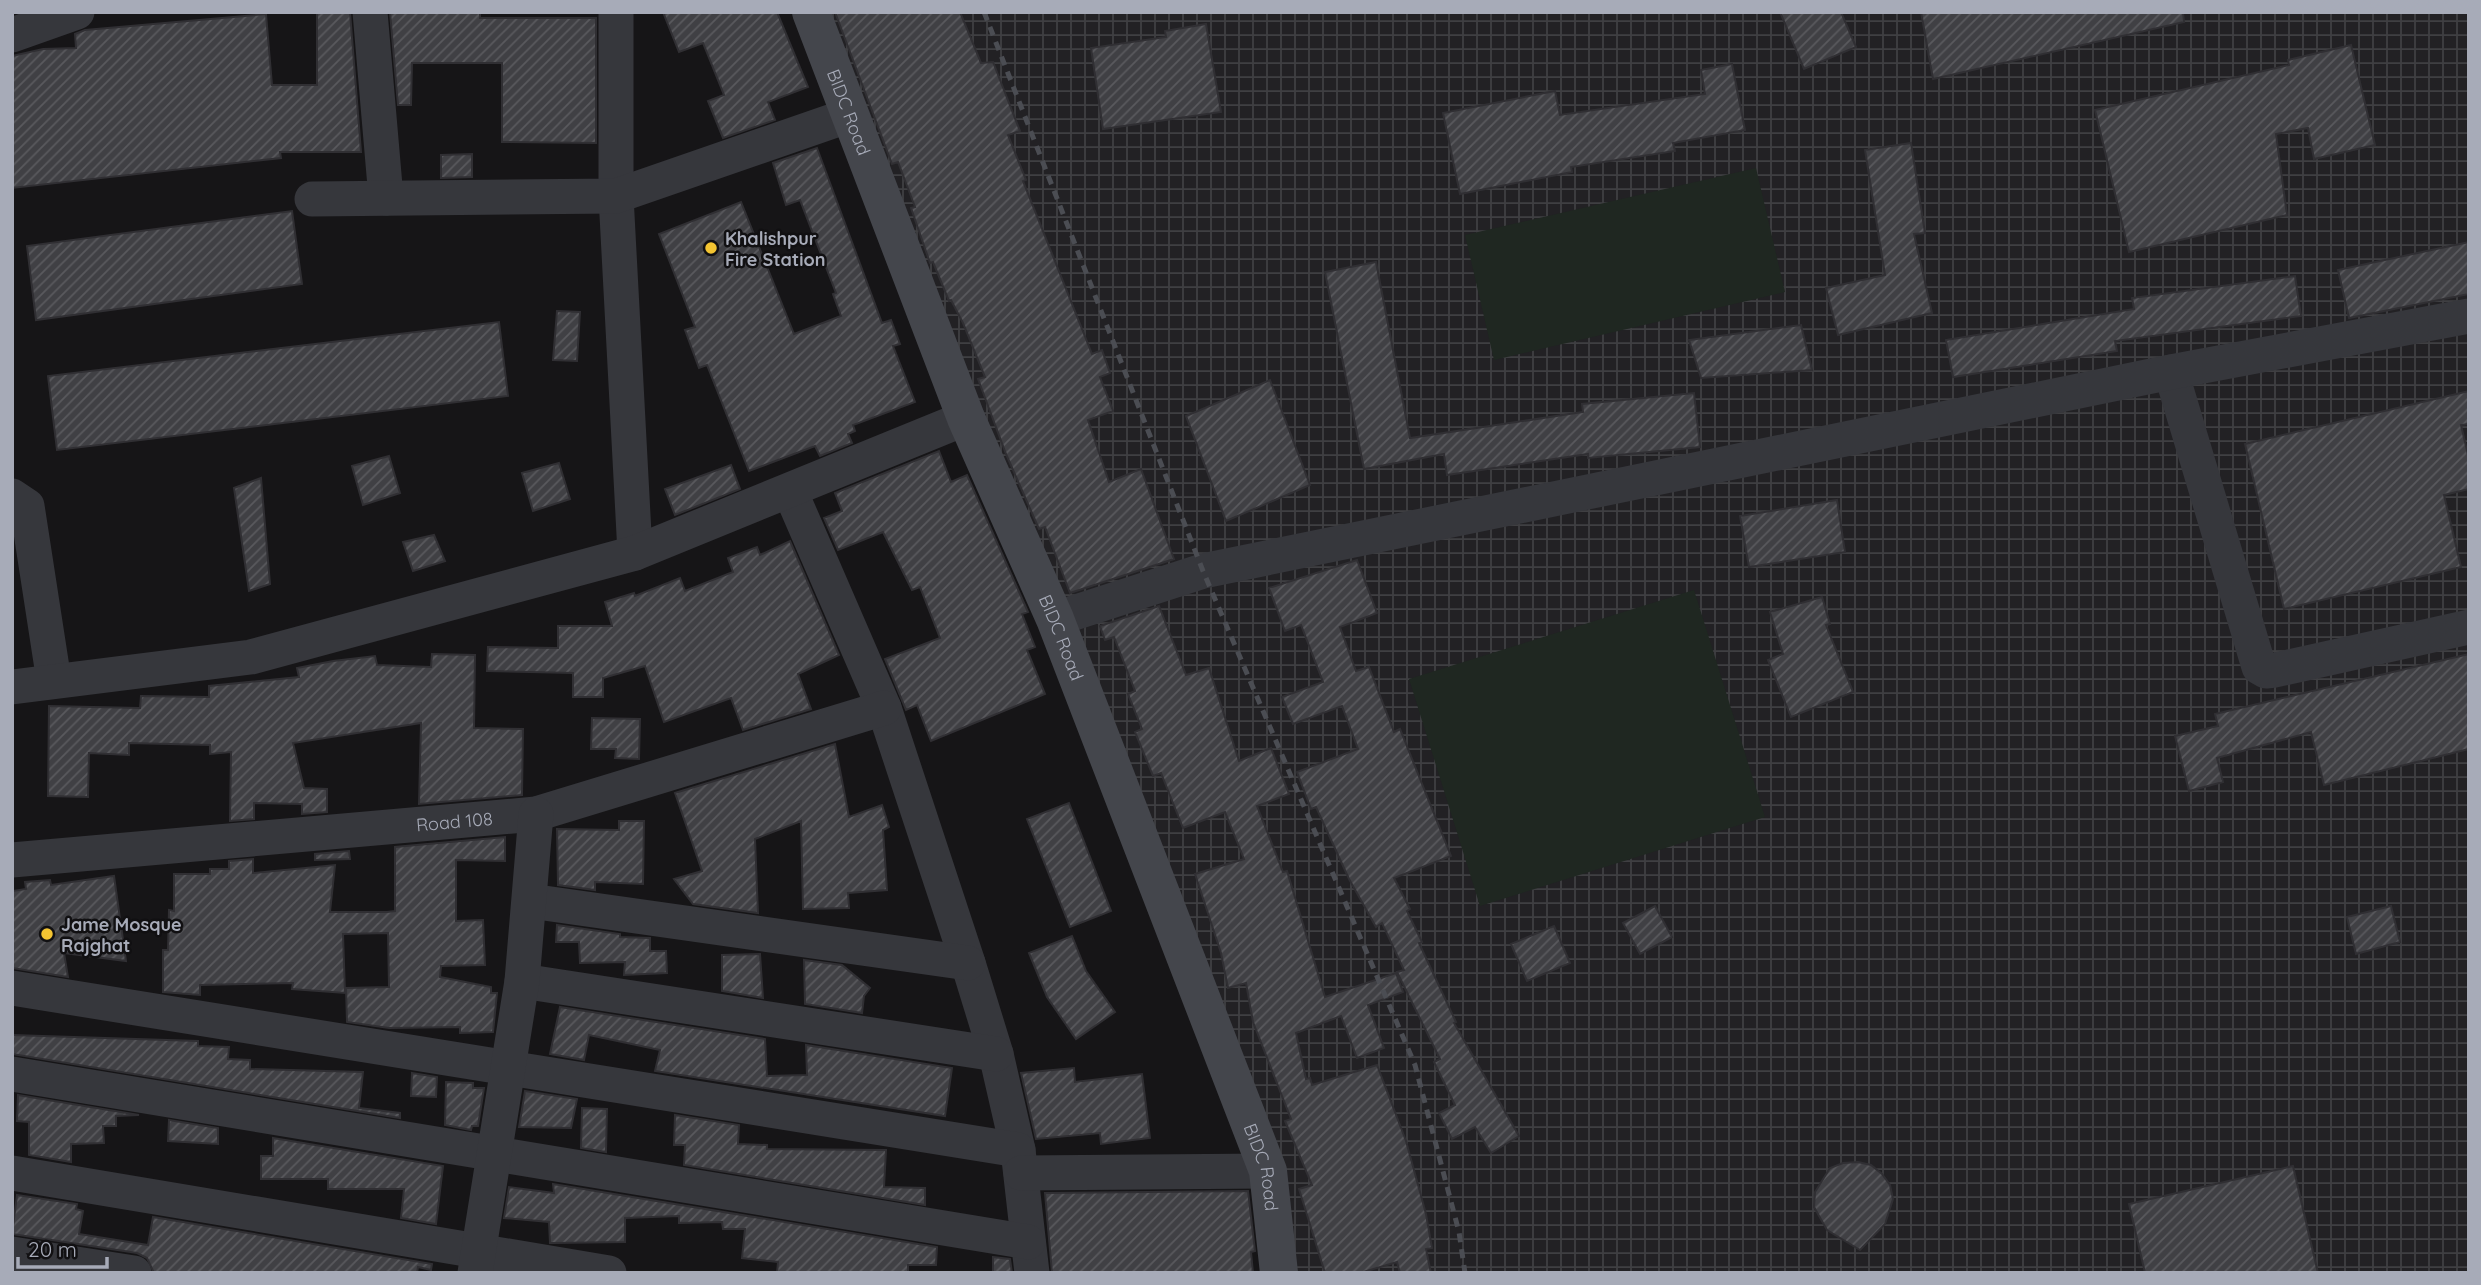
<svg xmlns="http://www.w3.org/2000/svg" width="2481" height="1285" font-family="Quicksand,sans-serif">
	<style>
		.industrial { fill: url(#industrial-grid) }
		.green { fill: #1f2721 }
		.building { fill: url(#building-hatch); stroke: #302f33; stroke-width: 2 }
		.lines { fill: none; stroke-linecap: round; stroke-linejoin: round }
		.minor { stroke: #36373c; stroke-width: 35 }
		.secondary { stroke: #44464c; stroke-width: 38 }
		.rail { stroke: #4b4d53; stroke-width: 5; stroke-dasharray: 9 7; stroke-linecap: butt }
		.poi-dot { fill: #f3c432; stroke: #111012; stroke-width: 2.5 }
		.labels { text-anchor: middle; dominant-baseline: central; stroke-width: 5; stroke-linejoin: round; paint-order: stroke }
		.street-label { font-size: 18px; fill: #a7abb8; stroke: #111012 }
		.poi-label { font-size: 18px; font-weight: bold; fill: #a7abb8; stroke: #111012; text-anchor: start }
	</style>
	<defs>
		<pattern id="industrial-grid" width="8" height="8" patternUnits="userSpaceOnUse" patternTransform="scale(1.75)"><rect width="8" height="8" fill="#222124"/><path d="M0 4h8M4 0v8" fill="none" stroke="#3f3f42"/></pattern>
		<pattern id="building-hatch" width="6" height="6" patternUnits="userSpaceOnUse" patternTransform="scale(1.75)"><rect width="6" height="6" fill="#404044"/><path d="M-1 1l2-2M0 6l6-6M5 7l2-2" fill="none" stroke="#59595d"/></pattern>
	</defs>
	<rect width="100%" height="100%" fill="#161517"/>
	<path class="industrial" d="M804,12H2469V1273H1279L1268,1171Z"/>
	<path class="green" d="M1756,168L1785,292L1494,360L1465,235Z
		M1694,590L1765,817L1480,906L1409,679Z"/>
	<path class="building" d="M317,12H350L361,152H280L281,158L12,188V56L43,49L76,48L75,34L85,30L266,14L272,85H317Z
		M390,12H480V18H596V143L502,142V63H412L411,105H398Z
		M663,12H777L808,87L768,102L775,120L723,138L708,101L724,95L703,43L679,52Z
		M835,12H960L981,63L993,62L1020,131L1008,135L1026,180L1023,181L1092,354L1102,350L1110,373L1100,377L1113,411L1088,420L1109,482L1141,469L1174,559L1070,593L1045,527L1039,529L1006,454L978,379L985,377L963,323L951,300L949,301L933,262L930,263L911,208L915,207L898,162L892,164Z
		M1780,12H1841L1856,47L1804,69Z
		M1921,12H2183L2184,22L1933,79Z
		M1206,24L1221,112L1103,129L1091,48L1166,37L1165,31Z
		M2351,45L2375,145L2314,159L2308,128L2276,134L2287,215L2129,252L2095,110L2289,65L2288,60Z
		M1732,64L1745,130L1673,143L1675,151L1571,167L1572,172L1460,194L1443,113L1555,91L1560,115L1705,94L1701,70Z
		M1911,143L1925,233L1914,234L1932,313L1838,335L1826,288L1885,275L1865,150Z
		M817,148L882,323L891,320L900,344L893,346L915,402L853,425L855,431L848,434L852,443L820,456L815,446L749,471L707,365L699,368L685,330L695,327L659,234L741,202L794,334L841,316L833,294L836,293L800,200L786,205L773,163Z
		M472,154V177L441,178V155Z
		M292,211L302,284L36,320L27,246Z
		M2469,242V294L2349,318L2338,270Z
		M1376,262L1410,438L1583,412L1582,404L1694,393L1700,447L1588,458V454L1447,475L1444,454L1364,469L1325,272Z
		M2295,276L2301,316L2115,341L2117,351L1953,377L1946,340L2134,309L2132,298Z
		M557,311L580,312L577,361L553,360Z
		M499,322L508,396L57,450L48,376Z
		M1801,325L1812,370L1701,378L1689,340Z
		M1270,380L1310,485L1226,521L1186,416Z
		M2469,391V424L2461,425L2469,459V489L2444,495L2461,567L2284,609L2245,444Z
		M939,451L951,482L967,475L1028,612L1022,614L1035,647L1027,650L1045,694L931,741L917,705L906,710L885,659L940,638L920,587L912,590L883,532L838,550L824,518L842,511L835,493Z
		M389,456L400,493L363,505L352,466Z
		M559,463L570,499L533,511L522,473Z
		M731,465L740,489L675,515L665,489Z
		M261,478L270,584L249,591L234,488Z
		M1837,500L1845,552L1749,567L1740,516Z
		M434,535L445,561L413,571L403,542Z
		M790,541L839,655L798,674L811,709L743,730L731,698L664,722L645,666L603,678V697H573V673L487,671L488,647L558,648V626H612L605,602L634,593L635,596L680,578L685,591L733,572L728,558L757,547L760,555Z
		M1357,560L1377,613L1340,627L1356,671L1369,667L1394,732L1400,729L1451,856L1394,878L1410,909L1407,911L1422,942L1419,943L1456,1022L1454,1023L1519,1136L1491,1153L1475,1127L1452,1139L1439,1113L1455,1105L1434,1062L1440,1059L1397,972L1404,970L1382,923L1376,927L1349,879L1316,807L1311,809L1297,772L1358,749L1342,706L1293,724L1282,697L1323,682L1301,625L1285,631L1269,588Z
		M1822,597L1830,624L1826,625L1853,692L1791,717L1768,660L1783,654L1770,612Z
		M1159,606L1186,675L1209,668L1239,761L1271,748L1289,794L1257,806L1283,872L1287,871L1325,997L1396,973L1403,992L1368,1005L1384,1048L1357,1058L1341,1016L1296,1033L1306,1079L1310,1078L1312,1085L1377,1065L1406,1141L1426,1214L1432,1248L1426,1249L1431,1273H1400L1397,1262L1360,1273H1325L1299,1189L1312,1185L1285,1121L1291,1119L1253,1022L1246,983L1228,988L1221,953L1195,874L1244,859L1225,812L1183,828L1161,773L1153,776L1135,732L1142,729L1128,694L1135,691L1114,637L1105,640L1100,626Z
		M432,654L475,655L474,728L523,729L522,795L419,804L421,723L293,743L304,788L327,789V812L302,814V804L254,803V819L230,821L231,752L210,754V745L129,743V755L89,753L88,797L48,796L49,706L140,708L141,696L209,697V686L299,677L297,668L333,661L375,656L377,665L431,667Z
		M2469,654V749L2324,785L2311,732L2217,758L2223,782L2189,791L2175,736L2218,726L2215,714Z
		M592,718L640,719L639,759L615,758L616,749H591Z
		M835,744L849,817L882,805L889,827L883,830L887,890L848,893L849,908L803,909L801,821L755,839L758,913L693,904L674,879L702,871L675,793Z
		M1069,803L1111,911L1070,927L1027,819Z
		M619,821H644L643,884L595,882V890L558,885L557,829L619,830Z
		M505,837V861L456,860V921L483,920L485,965L441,966L440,977L491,987V993H497L493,1032L460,1033V1027L389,1028L347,1022L346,988L389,987L388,933L343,934L345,993L292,989L293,983L200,985V995L163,992V950H168L169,910L174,911V874H210V869H229V861L253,859V873L335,865L330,912H387L395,911V847Z
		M349,851L350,859L315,860V854Z
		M114,876L126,961L64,953L68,977L12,968V891L26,889L25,882L50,880L51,885Z
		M1655,906L1672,937L1640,954L1623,923Z
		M2391,906L2400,942L2356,954L2347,917Z
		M557,925L620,934V937L650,938V951H666L667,973L624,975L625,962L580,963L579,942H556Z
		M1554,926L1570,963L1527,981L1511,944Z
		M1072,936L1086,971L1115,1012L1076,1039L1047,997L1029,953Z
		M760,954L763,998L722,991V955Z
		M804,960L842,965L870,988L864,996L862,1013L805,1004Z
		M560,1007L765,1039L767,1076L807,1075L806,1045L952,1068L945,1116L655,1071L660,1050L589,1035L584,1060L550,1054Z
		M12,1035L198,1041V1046L229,1047L228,1059L250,1060V1069L363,1072L359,1108L400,1113V1118L12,1054Z
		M1074,1068L1075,1082L1142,1074L1150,1138L1101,1144L1100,1133L1036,1139L1021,1073Z
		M412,1073L437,1077L436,1097L411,1096Z
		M446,1082L473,1083V1088H484L478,1126H472L471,1130L445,1125Z
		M525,1091L577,1099L571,1128L519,1127Z
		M18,1095L139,1115L116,1116V1126H103L104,1143L71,1144V1162L29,1155V1122L17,1121Z
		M582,1108L607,1109L606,1152L581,1148Z
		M675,1115L739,1125L738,1144L767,1145V1149L886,1150L884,1187L925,1188V1205L684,1165L685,1145H674Z
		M169,1120L218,1128V1144L168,1141Z
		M273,1138L443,1166L436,1224L401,1218L404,1189H328V1179H261V1156H273Z
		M1858,1162L1871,1165L1882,1174L1890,1185L1893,1199L1885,1224L1860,1250L1827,1230L1814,1207L1815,1192L1830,1168L1843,1163Z
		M2293,1166L2318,1273H2145L2129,1204Z
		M553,1184L937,1247L936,1265H908V1273H777L778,1262L742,1258L745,1229H723L722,1222L679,1223V1216L625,1218V1242L554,1243H550L549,1222L504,1218L509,1187L554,1193Z
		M1248,1191L1255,1251L1251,1252L1253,1273H1052L1045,1193Z
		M17,1195L77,1204L76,1209L83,1211L79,1234L148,1245L153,1217L432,1264L431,1270L418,1267L417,1273H154L147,1258L137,1253L12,1234Z
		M993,1257L1010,1259L1012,1273H993Z"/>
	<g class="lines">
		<g class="minor">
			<path d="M370,12L386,198"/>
			<path d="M616,12V196L635,553"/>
			<path d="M12,35L77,12"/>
			<path d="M312,199L616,196L850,115"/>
			<path d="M2171,372L2259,667L2266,671L2275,670L2469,627"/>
			<path d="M790,491L884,708L968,963L996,1054L1018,1150L1032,1273"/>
			<path d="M12,496L27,506L54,681"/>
			<path d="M1055,619L1203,571L2171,372L2469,316"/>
			<path d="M12,687L251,657L635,553L966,418"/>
			<path id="s1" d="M12,860L536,814L884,708"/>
			<path d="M530,901L968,963"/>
			<path d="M522,981L996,1054"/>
			<path d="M12,988L1018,1150"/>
			<path d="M12,1074L1028,1242"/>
			<path d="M12,1173L609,1273"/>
			<path d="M1021,1173L1268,1171"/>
			<path d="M12,1254L134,1273"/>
			<path d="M475,1273L522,981L536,814"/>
		</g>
		<path class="secondary" id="s2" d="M811,12L966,418L1055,619L1268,1171L1279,1273"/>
		<path class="rail" d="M984,12L1203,571L1415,1065L1459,1232L1465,1273"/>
	</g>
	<g class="poi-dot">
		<circle cx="711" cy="248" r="7"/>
		<circle cx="47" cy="934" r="7"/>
	</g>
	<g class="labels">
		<g class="street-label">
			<text stroke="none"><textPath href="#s2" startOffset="107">BIDC Road</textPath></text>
			<text stroke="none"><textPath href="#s2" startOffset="674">BIDC Road</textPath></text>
			<text stroke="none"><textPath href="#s1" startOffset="444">Road 108</textPath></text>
			<text stroke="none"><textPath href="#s2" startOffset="1241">BIDC Road</textPath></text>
		</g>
		<g class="poi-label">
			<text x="725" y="238">Khalishpur<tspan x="725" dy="21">Fire Station</tspan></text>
			<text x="61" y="924">Jame Mosque<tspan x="61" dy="21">Rajghat</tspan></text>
		</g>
	</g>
	<rect width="2481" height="1285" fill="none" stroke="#a7abb8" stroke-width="28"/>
	<path d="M18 1257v10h89v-10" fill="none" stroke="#a7abb8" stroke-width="3.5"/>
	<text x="28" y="1257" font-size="21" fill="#a7abb8" stroke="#111012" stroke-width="5" paint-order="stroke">20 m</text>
</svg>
